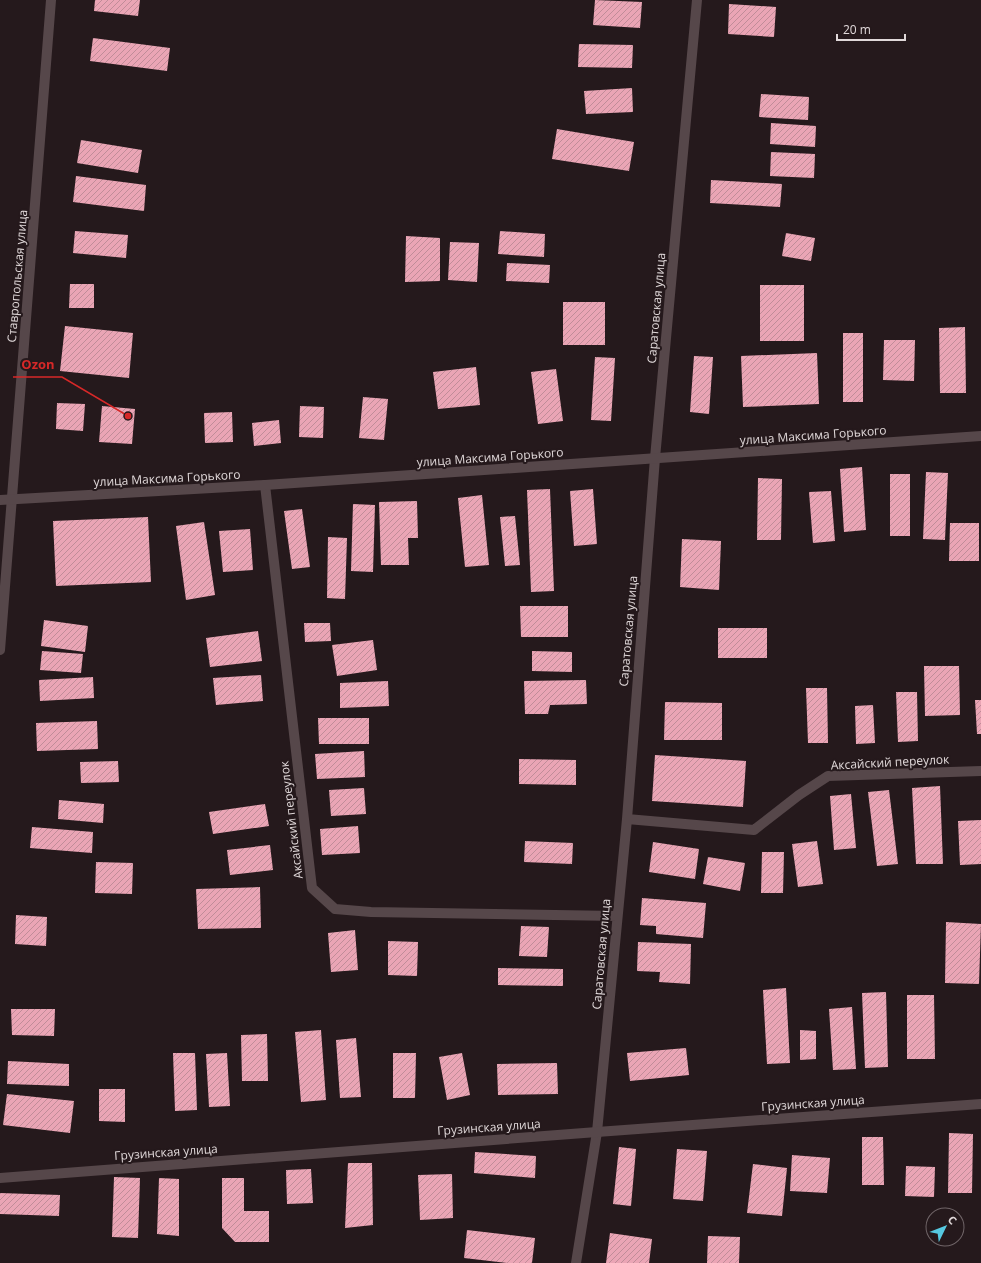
<svg xmlns="http://www.w3.org/2000/svg" width="981" height="1263" font-family="'Open Sans',sans-serif">
	<style>
		.building { fill: url(#building-hatch) }
		.lines { fill: none; stroke-linecap: round; stroke-linejoin: round }
		.minor { stroke: #56474a; stroke-width: 10 }
		.secondary { stroke: #56474a; stroke-width: 10 }
		.labels { text-anchor: middle; dominant-baseline: central; stroke-width: 4; stroke-linejoin: round; paint-order: stroke }
		.street-label { font-size: 12px; fill: #e0d8d9; stroke: #25191c }
		.leader { fill: none; stroke: #d62828; stroke-width: 1.5 }
		.callout-dot { fill: #d62828; stroke: #25191c; stroke-width: 1.5 }
		.callout-label { font-size: 13px; text-anchor: middle; font-weight: bold; fill: #d62828; stroke: #25191c; stroke-width: 4; stroke-linejoin: round; paint-order: stroke }
	</style>
	<defs>
		<pattern id="building-hatch" width="6" height="6" patternUnits="userSpaceOnUse"><rect width="6" height="6" fill="#eaa5b5"/><path d="M-1 1l2-2M0 6l6-6M5 7l2-2" fill="none" stroke="#c08c98"/></pattern>
	</defs>
	<rect width="100%" height="100%" fill="#25191c"/>
	<path class="building" d="M95,0H140L138,16L94,11Z
		M595,0L642,2L640,28L593,25Z
		M729,4L776,7L774,37L728,34Z
		M93,38L170,48L167,71L90,61Z
		M579,44L633,45L632,68L578,67Z
		M632,88L633,112L586,114L584,91Z
		M761,94L809,97L808,120L759,117Z
		M771,123L816,126L815,147L770,144Z
		M557,129L634,142L629,171L552,159Z
		M81,140L142,150L138,173L77,163Z
		M771,152L815,154L814,178L770,176Z
		M76,176L146,185L144,211L73,202Z
		M711,180L782,184L780,207L710,203Z
		M75,231L128,235L126,258L73,253Z
		M500,231L545,234L544,257L498,254Z
		M786,233L815,238L811,261L782,256Z
		M406,236L440,238V281L405,282Z
		M450,242L479,243L477,282L448,280Z
		M507,263L550,265L549,283L506,281Z
		M70,284H94V308H69Z
		M760,285H804V341H760Z
		M563,302H605V345H563Z
		M65,326L133,333L129,378L60,371Z
		M965,327L966,393H940L939,328Z
		M843,333H863V402H843Z
		M884,340H915L914,381L883,380Z
		M817,353L819,404L743,407L741,356Z
		M694,356L713,357L709,414L690,412Z
		M595,357L615,358L611,421L591,420Z
		M476,367L480,405L438,409L433,372Z
		M556,369L563,421L538,424L531,372Z
		M363,397L388,399L384,440L359,438Z
		M57,403L85,404L83,431L56,429Z
		M102,406L135,409L132,444L99,442Z
		M300,406L324,407L323,438L299,437Z
		M232,412L233,442L205,443L204,413Z
		M279,420L281,443L254,446L252,423Z
		M862,467L866,530L844,532L840,469Z
		M926,472L948,473L945,540L923,539Z
		M890,474H910V536H890Z
		M758,478L782,479L781,540H757Z
		M550,489L554,591L531,592L527,490Z
		M593,489L597,544L574,546L570,491Z
		M831,491L835,541L813,543L809,492Z
		M482,495L489,565L465,567L458,498Z
		M417,501L418,538H408L409,565H381L379,502Z
		M353,504L375,505L373,572L351,571Z
		M302,509L310,567L292,569L284,511Z
		M515,516L520,565L505,566L500,517Z
		M148,517L151,582L56,586L53,521Z
		M204,522L215,595L186,600L176,526Z
		M950,523H979V561H949Z
		M250,529L253,570L223,572L219,531Z
		M328,537L347,538L345,599L327,598Z
		M682,539L721,541L719,590L680,587Z
		M520,606H568V637H521Z
		M44,620L88,626L85,652L41,646Z
		M304,623H330L331,641L305,642Z
		M718,628H767V658H718Z
		M258,631L262,661L210,667L206,638Z
		M373,640L377,670L337,676L332,645Z
		M42,651L83,654L81,673L40,670Z
		M532,651L572,652V672L532,671Z
		M924,666H959L960,715L925,716Z
		M261,675L263,701L216,705L213,678Z
		M93,677L94,698L40,701L39,680Z
		M586,680L587,704L550,705L548,714H525L524,681Z
		M388,681L389,706L340,708V683Z
		M806,688H827L828,743H808Z
		M896,692H917L918,741L898,742Z
		M975,700H981V734H977Z
		M665,702L722,703V740H664Z
		M873,705L875,743L856,744L855,706Z
		M318,718H369V744H319Z
		M97,721L98,749L37,751L36,723Z
		M364,751L365,777L317,779L315,754Z
		M655,755L746,761L743,807L652,801Z
		M519,759L576,760V785L519,784Z
		M118,761L119,782L81,783L80,762Z
		M940,786L943,864H916L912,788Z
		M364,788L366,814L331,816L329,790Z
		M889,790L898,864L877,866L868,792Z
		M851,794L856,848L834,850L830,796Z
		M59,800L104,804L103,823L58,819Z
		M265,804L269,826L213,834L209,812Z
		M981,820V864L960,865L958,821Z
		M358,826L360,853L322,855L320,829Z
		M32,827L93,832L92,853L30,848Z
		M525,841L573,843L572,864L524,862Z
		M817,841L823,884L798,887L792,844Z
		M653,842L699,849L695,879L649,872Z
		M270,845L273,870L230,875L227,850Z
		M762,852H784L783,893H761Z
		M708,857L745,863L740,891L703,884Z
		M96,862L133,863L132,894L95,893Z
		M260,887L261,928L198,929L196,889Z
		M642,898L706,903L703,938L656,934V926L640,925Z
		M16,915L47,917L46,946L15,944Z
		M946,922L981,924L979,984L945,983Z
		M521,926L549,927L547,957L519,956Z
		M355,930L358,970L331,972L328,933Z
		M388,941L418,942L417,976L388,975Z
		M638,942L691,944L690,984L659,982L660,972L637,971Z
		M498,968L563,969V986L498,985Z
		M786,988L790,1063L767,1064L763,990Z
		M886,992L888,1067L865,1068L862,993Z
		M907,995H934L935,1059H907Z
		M852,1007L856,1069L833,1070L829,1009Z
		M11,1009H55L54,1036L12,1035Z
		M321,1030L326,1100L301,1102L295,1032Z
		M800,1030L816,1031V1059L800,1060Z
		M267,1034L268,1081H242L241,1035Z
		M356,1038L361,1097L340,1098L336,1040Z
		M686,1048L689,1075L630,1081L627,1053Z
		M173,1053H195L197,1110L175,1111Z
		M227,1053L230,1106L209,1107L206,1054Z
		M393,1053H416L415,1098H393Z
		M462,1053L470,1095L447,1100L439,1057Z
		M8,1061L69,1064V1086L7,1084Z
		M557,1063L558,1094L498,1095L497,1064Z
		M99,1089H125V1122L99,1121Z
		M7,1094L74,1101L70,1133L3,1125Z
		M949,1133L973,1134L972,1193H948Z
		M862,1137H883L884,1185H862Z
		M619,1147L636,1149L631,1206L613,1204Z
		M677,1149L707,1151L703,1201L673,1199Z
		M475,1152L536,1156L535,1178L474,1173Z
		M792,1155L830,1158L827,1193L790,1191Z
		M348,1163H372L373,1225L345,1228Z
		M753,1164L787,1168L782,1216L747,1213Z
		M906,1166L935,1167L934,1197L905,1196Z
		M311,1169L313,1203L287,1204L286,1170Z
		M452,1174L453,1218L420,1220L418,1175Z
		M114,1177L140,1178L138,1238L112,1237Z
		M159,1178L179,1179V1236L157,1234Z
		M222,1178H244V1211H269V1242H235L222,1228Z
		M0,1193L60,1195L59,1216L0,1214Z
		M467,1230L535,1238L532,1263H507L464,1258Z
		M610,1233L652,1239L649,1263H606Z
		M708,1236L740,1237L739,1263H707Z"/>
	<g class="lines">
		<path class="minor" d="M265,485L312,888L335,909L371,912L617,916
			M0,650L51,0
			M627,819L754,830L799,795L828,776L981,771
			M576,1263L597,1132L627,819L655,458L697,0"/>
		<path class="secondary" d="M0,500L265,485L981,436
			M0,1178L597,1132L981,1104"/>
	</g>
	<g class="labels">
		<g class="street-label">
			<text transform="translate(17 276) rotate(-85)">Ставропольская улица</text>
			<text transform="translate(656 308) rotate(-85)">Саратовская улица</text>
			<text transform="translate(813 435) rotate(-4)">улица Максима Горького</text>
			<text transform="translate(490 457) rotate(-4)">улица Максима Горького</text>
			<text transform="translate(167 478) rotate(-3)">улица Максима Горького</text>
			<text transform="translate(628 631) rotate(-85)">Саратовская улица</text>
			<text transform="translate(890 762) rotate(-3)">Аксайский переулок</text>
			<text transform="translate(291 820) rotate(-97)">Аксайский переулок</text>
			<text transform="translate(601 954) rotate(-85)">Саратовская улица</text>
			<text transform="translate(813 1103) rotate(-4)">Грузинская улица</text>
			<text transform="translate(489 1127) rotate(-4)">Грузинская улица</text>
			<text transform="translate(166 1152) rotate(-4)">Грузинская улица</text>
		</g>
	</g>
	<path class="leader" d="M128 416L62 377H13"/>
	<circle class="callout-dot" cx="128" cy="416" r="4"/>
	<g class="callout-label">
		<text x="38" y="369">Ozon</text>
	</g>
	<g transform="translate(945 1227) rotate(47)"><circle r="19" fill="#25191c" stroke="#706568"/>
	<path d="M0-3L7 15L0 10L-7 15Z" fill="#56c9e1"/>
	<text y="-6" font-size="11" font-weight="bold" text-anchor="middle" fill="#e0d8d9">С</text>
	</g>
	<path d="M837 34v6h68v-6" fill="none" stroke="#e0d8d9" stroke-width="2"/>
	<text x="843" y="34" font-size="12" fill="#e0d8d9" stroke="#25191c" stroke-width="3" paint-order="stroke">20 m</text>
</svg>
